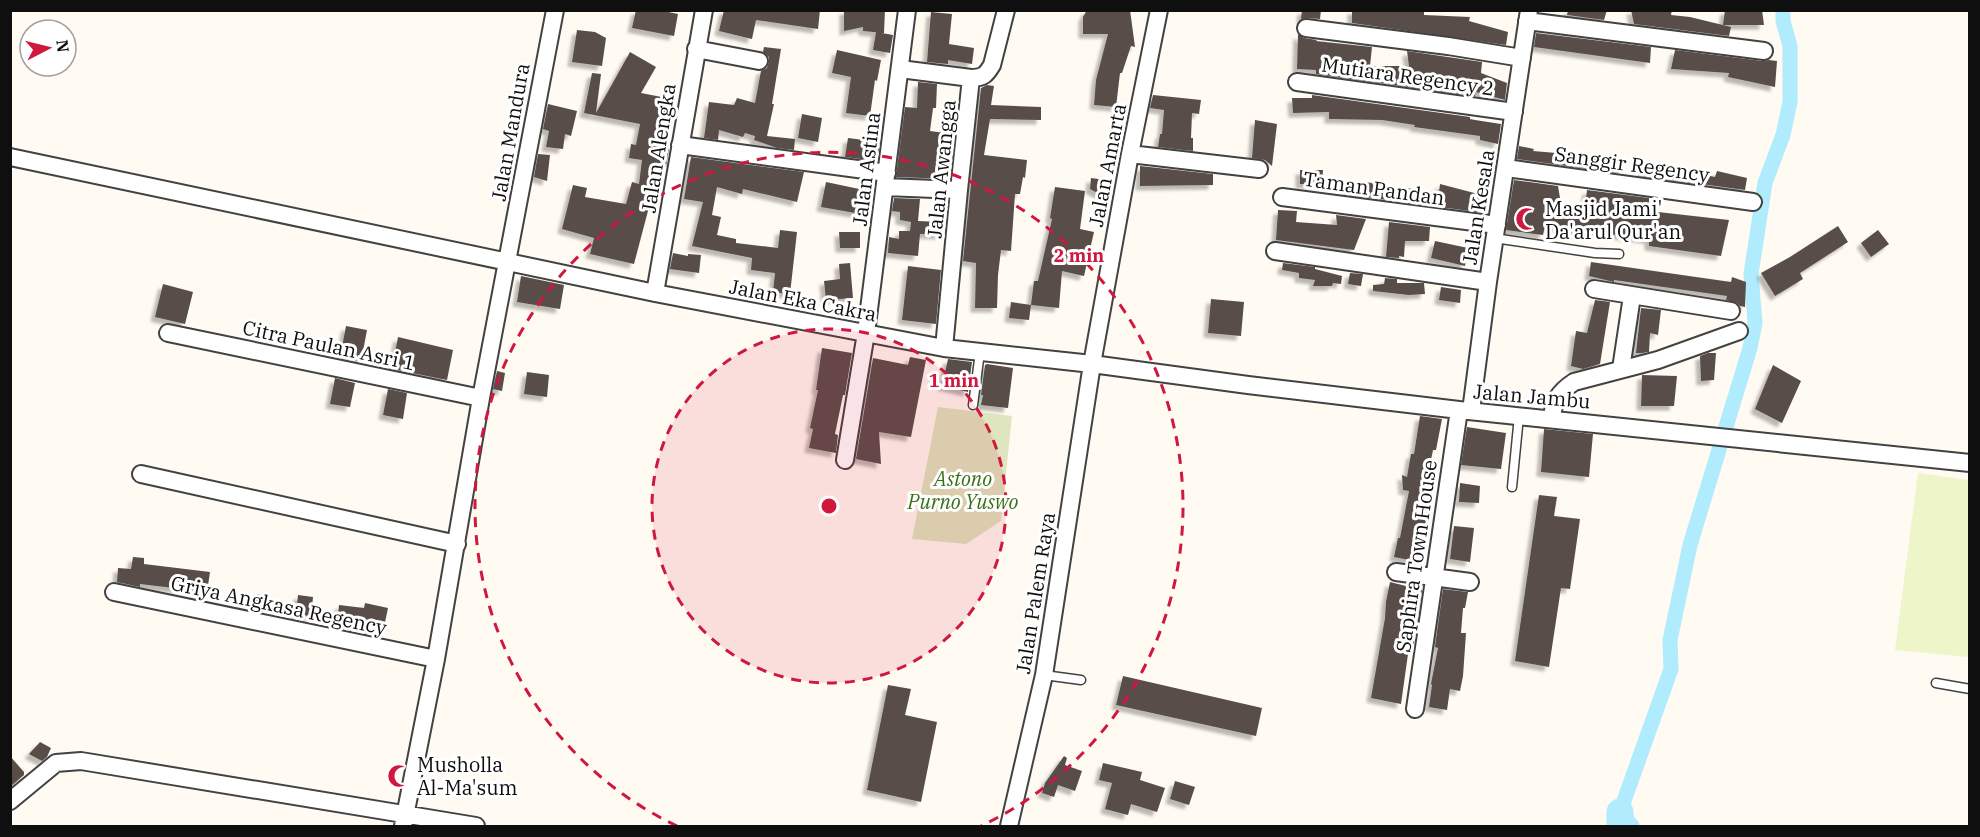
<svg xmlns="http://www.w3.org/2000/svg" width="1980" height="837" font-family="'IBM Plex Serif',serif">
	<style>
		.cemetery { fill: #dfe5bf }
		.pitch { fill: #edf5c9 }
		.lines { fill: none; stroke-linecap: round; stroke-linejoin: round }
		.canal { stroke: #b0ecfd; stroke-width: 15 }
		.river { stroke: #b0ecfd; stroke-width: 27 }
		.building { fill: #594e4a; filter: url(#shadow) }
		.service-casing { stroke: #424242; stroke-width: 11 }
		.minor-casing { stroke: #424242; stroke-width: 20 }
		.service { stroke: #fff; stroke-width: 8 }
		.minor { stroke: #fff; stroke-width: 16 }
		.ring { fill: none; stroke: #d0173d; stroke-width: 3; stroke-dasharray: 10 8 }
		.labels { text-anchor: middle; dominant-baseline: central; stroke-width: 6; stroke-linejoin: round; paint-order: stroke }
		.street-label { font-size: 20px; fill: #0f0f0f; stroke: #fff }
		.poi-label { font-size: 20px; fill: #0f0f0f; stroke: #fff; text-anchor: start }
		.park-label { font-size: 20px; font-style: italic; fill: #386f17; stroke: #fff }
		.centre { fill: #d0173d; stroke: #fff; stroke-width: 3 }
		.ring-label { font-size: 18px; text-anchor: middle; font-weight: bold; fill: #d0173d; stroke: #fff; stroke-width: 6; stroke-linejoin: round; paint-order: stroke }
	</style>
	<defs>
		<filter id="shadow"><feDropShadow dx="-4.5" dy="4.5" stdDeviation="1.5" flood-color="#0004"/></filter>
	</defs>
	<rect width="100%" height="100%" fill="#fffaf2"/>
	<path class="cemetery" d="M938,407L1012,416L1001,521L966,544L912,539Z"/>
	<path class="pitch" d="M1918,473L1969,480V657L1895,650Z"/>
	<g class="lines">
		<path class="canal" d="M1632,826L1620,812L1671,669L1670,640L1690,545L1750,348L1755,323L1751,274L1765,183L1783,135L1790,102V46L1783,21V10"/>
		<path class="river" d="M1620,812V826"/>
	</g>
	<path class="building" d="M636,10H659L678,14L674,36L632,28Z
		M724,10H820L818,29L756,20L752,39L719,31Z
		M844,10H885L884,33L863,31V27L844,31Z
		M1087,10H1130L1135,47L1131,46L1122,73H1120L1116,107L1094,105L1096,80L1108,34H1083V17Z
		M1302,10H1321L1320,19L1307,18L1301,19Z
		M1352,10H1415L1424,12V15L1470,17L1469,21L1508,32L1506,45L1352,23Z
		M1568,10H1607L1604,20L1567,15Z
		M1631,10H1672L1671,15L1690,17L1731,27L1729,36L1634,24Z
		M1725,10H1762L1764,25H1723Z
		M931,12L952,14L949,44L974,48L972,64L948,60V64L927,62Z
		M577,30L595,32L606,38L602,66L572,62Z
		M876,32L893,35L890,53L873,50Z
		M1536,33L1651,47L1650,63L1534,47Z
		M1298,34L1304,38L1317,40L1316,41L1372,47L1370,66H1409L1407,51L1482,62L1481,73L1507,83L1505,100L1476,92L1475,96L1316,74V70L1297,69Z
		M764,47L781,49L772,104H774L767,136L795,139L794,150L777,148L754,140L755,136L745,133L743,137L719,130L718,140L704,138L709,102L734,105L737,98L755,103L761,71L767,68L769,62V57L763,52Z
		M837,50L881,60L877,81L875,80L870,116L846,113L851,77L832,73Z
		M1675,50L1763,61L1769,60L1777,61L1775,87L1728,77L1729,73L1671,69Z
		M630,52L656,67L641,93L672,99L663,149H669L666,167L654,166L651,187L654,188L634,264L590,254L594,238L562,229L573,185L587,188L585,197L626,204L632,182L639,184L642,160L629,158L631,144L636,145L640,124L584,113L592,73L601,74L596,113Z
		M918,82L937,84L936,108H933L930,131L945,133L941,165L951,166L950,179L896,177L905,107L917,108Z
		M987,85L994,86L991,105L1041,107V120L990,119L984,155L1027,160L1025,178L1023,177L1020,194H1015L1011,251L1001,250L998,275L997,308H975L976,263L963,261L981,88Z
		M1153,95L1201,100L1199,114L1192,113L1191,138H1193V151L1158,147L1160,134H1162L1164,110L1150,108Z
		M1312,95L1470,117V119L1475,120L1501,124L1498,144L1480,140V136L1414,127L1415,125L1382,120L1329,119V112L1293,113L1292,98H1312Z
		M548,104L577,111L571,136L565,134L563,149L546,147L549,131L543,129Z
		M802,114L822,118L818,142L798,138Z
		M1255,120L1277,124L1272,166L1265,160L1252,158Z
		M848,138L880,142L877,161L845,157Z
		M1519,146L1534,149L1533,151L1580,155L1603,160V162L1619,163V173L1517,159Z
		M538,154L550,155L547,181L534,177Z
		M691,157L804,172L797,202L743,189L742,194L717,187L712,215L721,217L717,235L736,239V243L778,248L780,230L797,232L790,294L773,292L775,273L751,270L752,258L692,246L703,202L684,199Z
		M1642,164H1655L1715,177L1717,171L1747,178L1745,190L1643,176Z
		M1140,166L1213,174V185L1140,186Z
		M1300,170H1323L1322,184H1300Z
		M1091,178L1114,181L1105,197L1090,189Z
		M1348,180L1380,184L1374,198L1346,195Z
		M1514,180L1558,186L1561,204L1585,207L1587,190L1649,198V211L1729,220L1721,256L1649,246V239L1545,226L1543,235L1506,230Z
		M826,182L864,190L861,214L821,207Z
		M1440,184L1482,195L1477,212L1381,199L1382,185L1439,192Z
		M1055,187L1085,191L1080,229L1094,232L1084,276L1062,271L1059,308L1031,305L1034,281H1038L1052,219L1050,218Z
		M894,198L920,199L918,221L940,222V235L920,234L918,256L888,253L889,237L899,239V231H910L911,222L900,220V212L892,211Z
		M1278,210L1297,211L1296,222L1337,225L1336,215L1366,219L1354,250L1276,240Z
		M1389,222L1430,227L1429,241H1405L1404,257L1399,256V258L1386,257Z
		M1838,226L1848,242L1800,273L1803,279L1775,296L1761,273L1790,257Z
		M1878,230L1889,244L1871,257L1861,243Z
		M839,232H860V248H840Z
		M1435,241L1468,248L1465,266L1431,258Z
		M673,253L688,256V254L701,255L699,273L670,269Z
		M1591,262L1731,282L1732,277L1746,282L1745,307L1740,306L1737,303L1726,300L1727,296L1614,280V282L1589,276Z
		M850,263L853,298L826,300L824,281L840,279L839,264Z
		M1283,263L1315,267V269L1342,276L1341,284L1333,283L1332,286H1313L1315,280L1299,278V273L1282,270Z
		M908,266L941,270L936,324L902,320Z
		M1350,273L1363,274L1361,286L1348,284Z
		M521,276L564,285L560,309L517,302Z
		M1385,278L1397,279V283H1424L1425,294L1409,295L1373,291V285L1384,284Z
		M163,284L193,292L185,324L155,317Z
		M1441,287L1461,290L1460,303L1439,300Z
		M1211,299L1244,302L1241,336L1208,333Z
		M1595,300L1610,302L1600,364L1583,369L1571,366L1576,331L1587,333Z
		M1011,302L1031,305L1029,320L1009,318Z
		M1641,308L1661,310L1658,335L1650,333L1649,352L1642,353H1636Z
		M346,326L367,330L361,362L340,358Z
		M398,337L453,350L447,380L392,369Z
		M822,348L852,353L845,395H843L835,434L838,435L836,453L809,448L813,429L810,428L818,390H816Z
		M1708,353H1716L1714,380L1701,381L1700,356Z
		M910,357L926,360L911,437L879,432L881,464L856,459L873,358L908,365Z
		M948,359L972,362L968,392L942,386Z
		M987,364L1013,368L1008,408L981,405L983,395H981L985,365Z
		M1773,365L1801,381L1782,423L1755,409Z
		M497,371L505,373L502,391L493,389Z
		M527,372L549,375L547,397L524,394Z
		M1642,375L1677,376L1674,406H1641Z
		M335,378L355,383L350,407L330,404Z
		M388,389L407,393L403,419L383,415Z
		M1420,416L1442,419L1436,450H1433L1428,474L1430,496L1419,562L1394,557L1398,538H1400L1409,491L1403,490L1402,475L1407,477L1411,454H1414Z
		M1467,427L1506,433L1501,469L1461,465Z
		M1544,429L1593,434L1589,477L1541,472Z
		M1460,483L1480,486L1479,503L1459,502Z
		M1539,495L1557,497L1554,516L1580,519L1570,589L1561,588L1549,667L1515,661Z
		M1454,526L1474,528L1470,562L1450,559Z
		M133,557L144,558V564L210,572L207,592L140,584V587L117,582L118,568L131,569Z
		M1390,582L1422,590L1413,648L1409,647L1401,704L1371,698L1385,618L1386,602Z
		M1443,589L1468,592L1465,608H1463L1461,633H1466L1463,676L1460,691L1450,689L1447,710L1429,707L1432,685L1431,684L1438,648L1435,647L1436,639Z
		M257,594L268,596L266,608L255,606Z
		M298,595L313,597L311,617L296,615Z
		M365,603L388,608L382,637L359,632L360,628L337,625L339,605L364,608Z
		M1123,676L1262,708L1256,736L1116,705Z
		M888,685L911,689L905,715L937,722L921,802L867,790Z
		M40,742L51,748L47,757L42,761L29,754Z
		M10,756L24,772V775L10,787Z
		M1064,756L1067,758L1065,765L1082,771L1075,791L1058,785L1054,797L1042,793L1045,783Z
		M1103,763L1142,772L1140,780L1165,788L1157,812L1131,804L1128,815L1105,809L1112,783L1099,780Z
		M1175,781L1195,787L1189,805L1170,799Z"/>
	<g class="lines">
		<g class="service-casing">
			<path id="service" d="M1494,238L1595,253L1619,254
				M973,405L980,352
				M1512,487L1519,416
				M1044,675L1081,680
				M1936,683L1970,689"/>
		</g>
		<g class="minor-casing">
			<path id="minor" d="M1527,21L1764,51
				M1306,28L1448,46L1522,58
				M696,49L759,61
				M900,69L971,78
				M1297,82L1514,112
				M680,145L887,173
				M1130,154L1259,169
				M10,157L655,293L944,348L1092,364L1248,385L1459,410L1970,463
				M1506,168L1753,202
				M885,187L959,190
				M1282,197L1497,225
				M1275,251L1488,282
				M1594,289L1731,311
				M655,293L704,10
				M168,333L481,398
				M944,348L959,190L971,78C983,78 986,75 992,65L1006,10
				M1621,369L1632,296
				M1471,411L1488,282L1529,10
				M1552,419C1553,401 1559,392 1574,382L1658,360L1739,331
				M845,460L866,333L907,10
				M141,474L457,544
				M1396,572L1470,582
				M114,592L436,659
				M1415,709L1459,410
				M10,801L56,763L81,761L476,826
				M403,826L436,659L481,398L555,10
				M1009,826L1044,675L1092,364L1130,154L1159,10"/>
		</g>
		<use href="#service" class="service"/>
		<use href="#minor" class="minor"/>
	</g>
	<circle cx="829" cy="506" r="177" fill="#d0173d" fill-opacity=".12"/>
	<g class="ring">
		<circle cx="829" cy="506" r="177"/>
		<path d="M677 826A354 354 0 1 1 981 826"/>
	</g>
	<defs>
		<g id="mosque-bare" transform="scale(1.8)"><path d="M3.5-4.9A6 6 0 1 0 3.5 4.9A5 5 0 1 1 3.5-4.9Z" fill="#d0173d" stroke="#fff" stroke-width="2.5" paint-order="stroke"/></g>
	</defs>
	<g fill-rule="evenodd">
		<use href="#mosque-bare" x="1527" y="219"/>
		<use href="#mosque-bare" x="399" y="776"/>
	</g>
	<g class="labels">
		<g class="street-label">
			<text transform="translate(1408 76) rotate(8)">Mutiara Regency 2</text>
			<text transform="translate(510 132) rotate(-80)">Jalan Mandura</text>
			<text transform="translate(658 148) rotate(-81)">Jalan Alengka</text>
			<text transform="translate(1632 164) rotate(8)">Sanggir Regency</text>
			<text transform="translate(1107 165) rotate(-79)">Jalan Amarta</text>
			<text transform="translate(866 169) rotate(-83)">Jalan Astina</text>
			<text transform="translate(941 169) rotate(-84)">Jalan Awangga</text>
			<text transform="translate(1374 188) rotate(8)">Taman Pandan</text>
			<text transform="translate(1478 207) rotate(-81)">Jalan Kesala</text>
			<text transform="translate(803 300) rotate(11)">Jalan Eka Cakra</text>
			<text transform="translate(329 345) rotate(12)">Citra Paulan Asri 1</text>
			<text transform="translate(1532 396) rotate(5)">Jalan Jambu</text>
			<text transform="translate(1416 556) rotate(-82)">Saphira Town House</text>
			<text transform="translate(1035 593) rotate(-81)">Jalan Palem Raya</text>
			<text transform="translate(279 605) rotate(12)">Griya Angkasa Regency</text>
		</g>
		<g class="poi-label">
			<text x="1545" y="208">Masjid Jami'<tspan x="1545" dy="23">Da'arul Qur'an</tspan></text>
			<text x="417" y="764">Musholla<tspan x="417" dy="23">Al-Ma'sum</tspan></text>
		</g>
		<g class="park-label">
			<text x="963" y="478">Astono<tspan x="963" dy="23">Purno Yuswo</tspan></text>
		</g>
	</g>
	<circle cx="829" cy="506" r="9" class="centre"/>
	<g class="ring-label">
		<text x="1079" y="262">2 min</text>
		<text x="954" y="387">1 min</text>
	</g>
	<rect width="1980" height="837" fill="none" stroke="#0f0f0f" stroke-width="24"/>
	<g transform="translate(48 48) rotate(83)"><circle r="28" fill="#ffffff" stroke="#9f9f9f" stroke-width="1.5"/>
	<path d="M0-4.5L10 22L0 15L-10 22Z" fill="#d0173d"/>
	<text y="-9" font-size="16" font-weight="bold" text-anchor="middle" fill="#0f0f0f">N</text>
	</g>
</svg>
